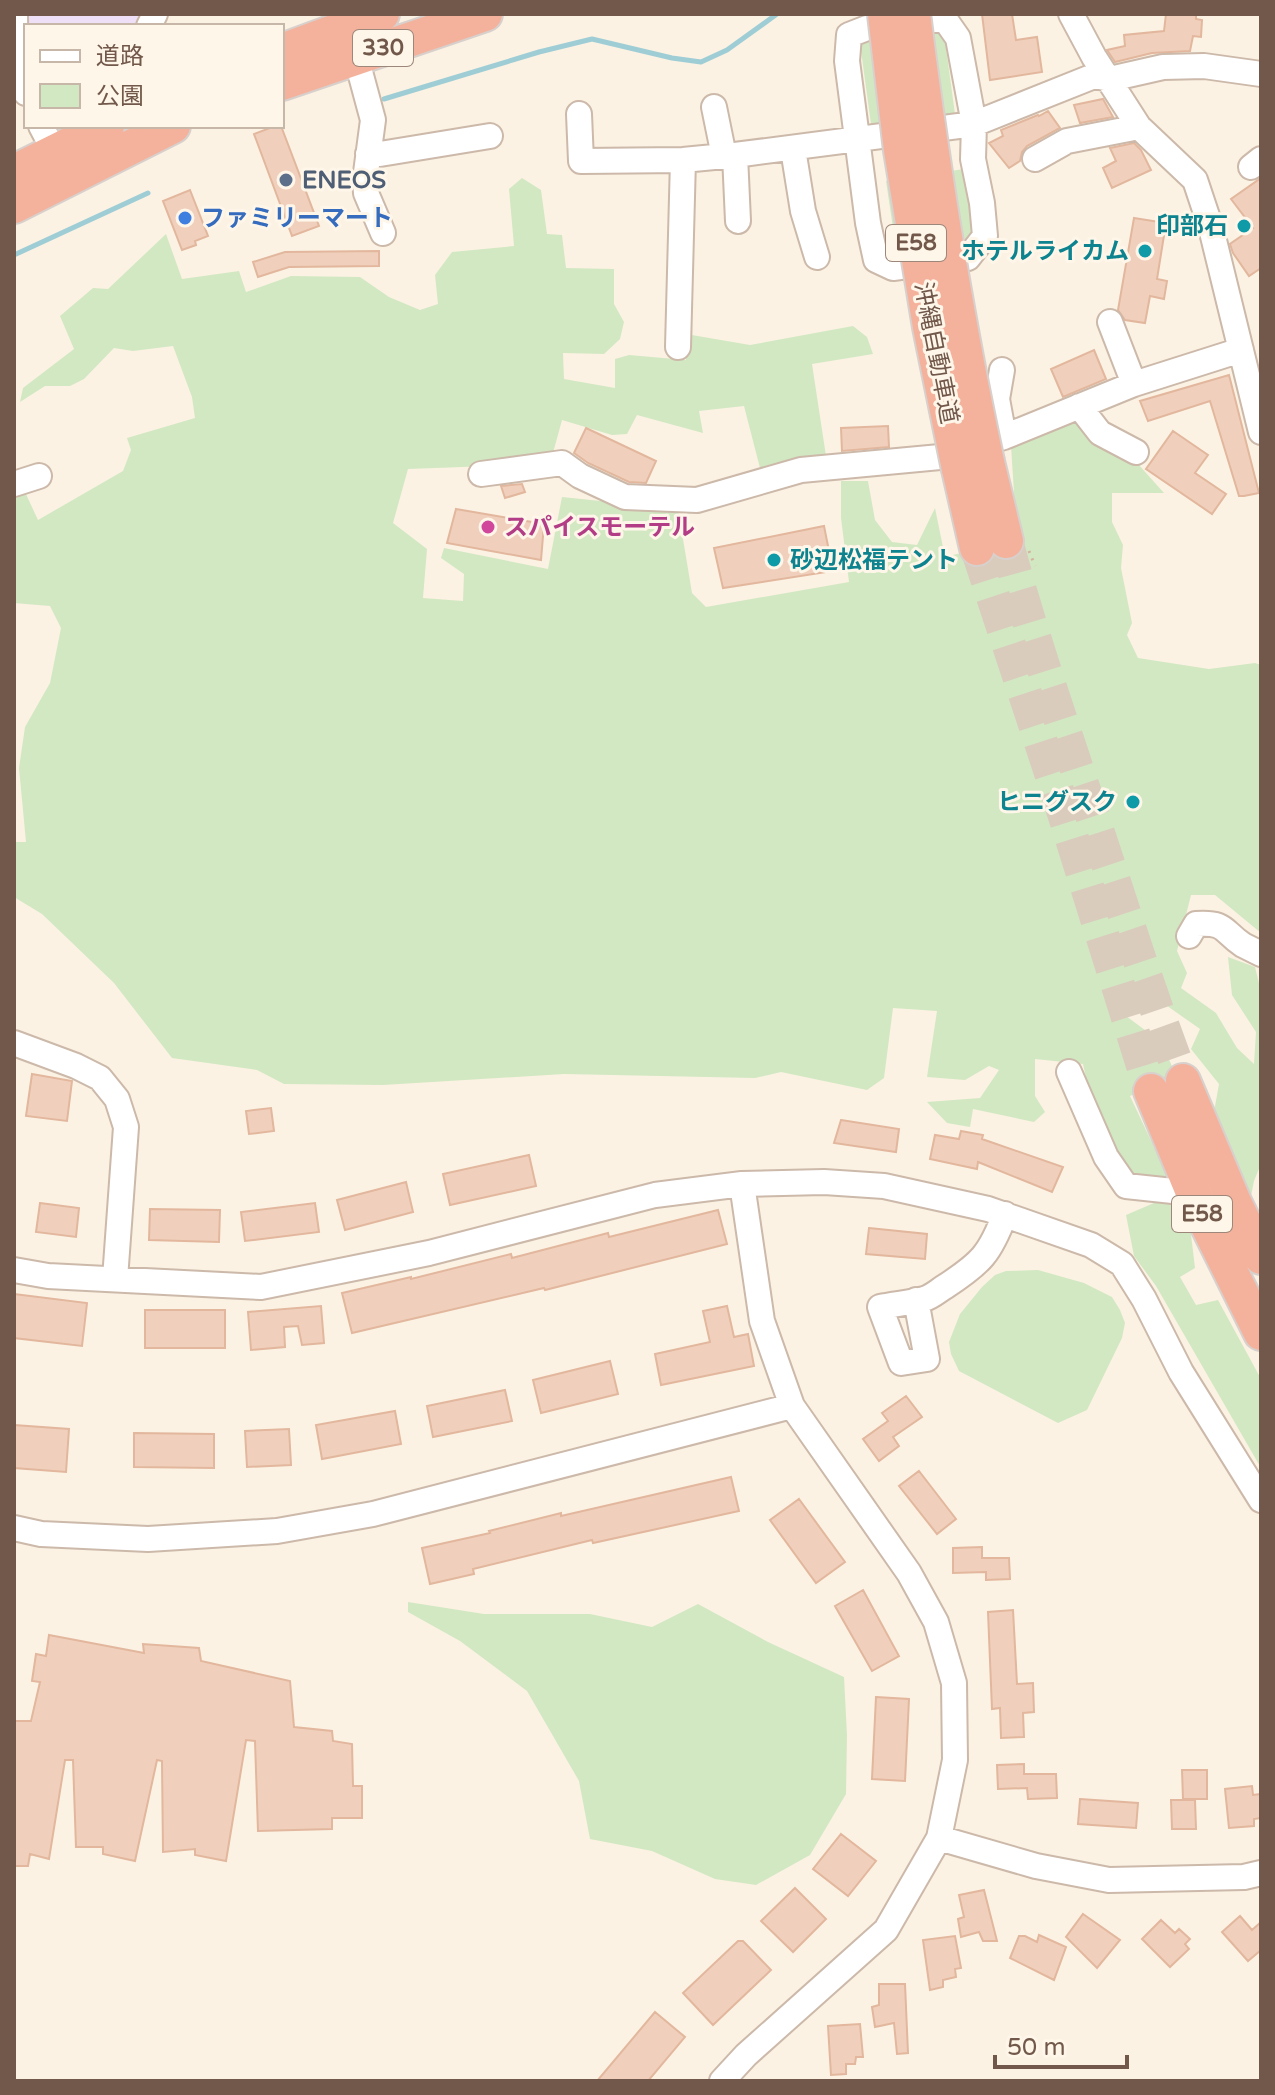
<svg xmlns="http://www.w3.org/2000/svg" width="1275" height="2095" font-family="'Varela Round','Noto Sans JP',sans-serif">
	<style>
		.education { fill: #efe0f7 }
		.green { fill: #d2e8c2 }
		.lines { fill: none; stroke-linecap: round; stroke-linejoin: round }
		.stream { stroke: #9fcdd5; stroke-width: 5 }
		.building { fill: #f0d0bc; stroke: #e2b79d; stroke-width: 2 }
		.highway-tunnel { stroke: #d9ccbd; stroke-width: 34; stroke-dasharray: 34 17; stroke-linecap: butt }
		.minor-casing { stroke: #ccb9aa; stroke-width: 28 }
		.highway-casing { stroke: #d8d0cc; stroke-width: 38 }
		.path { stroke: #d4b39f; stroke-width: 3; stroke-dasharray: 2 6; stroke-linecap: butt }
		.minor { stroke: #fff; stroke-width: 24 }
		.highway { stroke: #f4b29c; stroke-width: 34 }
		.highway-bridge-casing { stroke: #d8d0cc; stroke-width: 38; stroke-linecap: butt }
		.highway-bridge { stroke: #f4b29c; stroke-width: 34 }
		.service-dot { fill: #5c6f8a; stroke: #fef6e9; stroke-width: 3 }
		.shop-dot { fill: #3f7fe0; stroke: #fef6e9; stroke-width: 3 }
		.culture-dot { fill: #0f9aa8; stroke: #fef6e9; stroke-width: 3 }
		.hotel-dot { fill: #d1479c; stroke: #fef6e9; stroke-width: 3 }
		.labels { text-anchor: middle; dominant-baseline: central; stroke-width: 6; stroke-linejoin: round; paint-order: stroke }
		.shield { fill: #fef6e9; stroke: #9c877a; stroke-width: 2 }
		.shield-label { font-size: 22px; font-weight: bold; fill: #72584a }
		.service-label { font-size: 24px; font-weight: bold; fill: #4e5e75; stroke: #fef6e9; text-anchor: start }
		.shop-label { font-size: 24px; font-weight: bold; fill: #366cbe; stroke: #fef6e9; text-anchor: start }
		.culture-label { font-size: 24px; font-weight: bold; fill: #0d838f; stroke: #fef6e9; text-anchor: end }
		.street-label { font-size: 24px; fill: #72584a; stroke: #fef6e9 }
		.hotel-label { font-size: 24px; font-weight: bold; fill: #b23c85; stroke: #fef6e9; text-anchor: start }
	</style>
	<rect width="100%" height="100%" fill="#fbf2e3"/>
	<path class="education" d="M14,14H141L133,26H26Z"/>
	<path class="green" d="M943,26L955,114L871,124L859,36Z
		M964,169L975,243L897,255L886,181Z
		M522,178L541,190L547,234L562,235L566,268L614,269V304L624,322L620,339L604,354L563,353L564,379L615,388V359L629,355L686,360V334L750,345L853,326L867,337L873,354L812,364L826,456L761,472L744,406L699,411L703,433L637,415L627,434L612,435L562,420L553,453L490,466L408,469L393,523L427,549L423,598L463,601L464,574L441,558L444,548L548,569L562,497L678,509L692,593L706,607L849,582L841,518V481H868L875,520L892,542L917,545L935,508L945,557L1017,539L1011,446L1069,418L1103,448L1138,464L1164,493H1112V522L1123,545L1121,568L1132,623L1127,635L1138,658L1209,669L1255,663L1261,665V933L1215,895H1191L1177,951L1187,973L1181,988L1216,1013L1237,1048L1254,1064L1256,1032L1232,995L1228,957L1255,967L1261,991V1164L1254,1181L1251,1196L1212,1123L1219,1084L1191,1049L1200,1029L1163,1003L1132,985L1118,1010L1161,1042L1176,1075L1130,1096L1170,1181L1127,1180L1091,1100L1083,1064L1035,1059V1096L1045,1112L1034,1122L973,1109L970,1127L947,1123L927,1102L980,1098L999,1070L989,1066L965,1080L927,1077L937,1011L893,1008L884,1078L867,1090L781,1072L755,1078L564,1074L383,1085L284,1084L257,1070L172,1058L114,983L42,914L14,897V842H26L19,768L25,727L50,683L61,628L50,606L14,603V496L25,492L38,520L123,471L131,450L127,438L195,418L192,397L173,346L133,351L114,348L84,379L70,386H45L20,402L23,388L74,349L60,316L93,288L108,289L166,234L182,279L239,271L246,292L291,276L360,277L389,297L420,310L438,304L435,275L452,252L514,246L509,189Z
		M1175,1194L1190,1226L1195,1268L1180,1277L1196,1305L1218,1300L1261,1379V1468L1156,1286L1134,1256L1126,1215Z
		M1038,1270L1084,1283L1112,1297L1120,1310L1125,1323L1122,1338L1087,1410L1058,1423L959,1371L951,1354L949,1342L960,1314L982,1287L995,1275L1006,1271Z
		M408,1602L484,1614H590L652,1627L698,1604L768,1642L844,1677L847,1735L846,1794L810,1855L756,1885L715,1879L652,1851L590,1839L579,1781L527,1691L460,1641L408,1612Z"/>
	<g class="lines">
		<path class="stream" d="M384,99L539,52L592,39L672,58L701,62L727,50L777,14
			M14,255L148,193"/>
	</g>
	<path class="building" d="M982,14H1012L1016,40L1037,37L1042,72L990,80Z
		M1166,14H1196V19L1202,20L1201,37L1193,36L1190,51L1152,53L1115,62L1107,50L1125,46L1124,35L1164,31Z
		M1103,99L1113,117L1080,123L1074,105Z
		M1048,111L1060,128L1027,146L1022,152L1020,161L1009,168L989,143L1003,136L1001,130L1038,115L1039,116Z
		M275,126H281L319,226L292,236L254,134Z
		M1134,143L1141,150L1151,170L1112,188L1103,168L1116,161L1110,148Z
		M1261,178V268L1249,276L1233,253L1230,244L1253,228L1231,199Z
		M190,190L208,236L195,241L196,245L182,250L163,201Z
		M1134,218L1166,223L1157,279L1167,281L1164,299L1150,296L1145,323L1125,320L1118,310Z
		M379,251V266L289,267L258,277L253,262L285,252Z
		M1094,350L1106,379L1063,397L1051,369Z
		M1229,375L1259,493L1244,496H1239L1210,401L1148,421L1140,401Z
		M888,426L889,447L842,451L841,428Z
		M586,428L656,461L646,483L629,482L588,463L574,453Z
		M1173,431L1208,455L1195,473L1226,494L1212,514L1146,469Z
		M522,484L525,492L505,498L501,486Z
		M456,509L544,524L541,560L447,543Z
		M824,526L833,571L723,588L714,548Z
		M32,1074L72,1081L67,1121L26,1116Z
		M271,1108L274,1131L249,1134L246,1111Z
		M841,1120L899,1129L896,1152L834,1143Z
		M961,1131L983,1135L982,1139L1063,1167L1052,1192L978,1162L977,1169L930,1159L935,1135L959,1139Z
		M529,1155L536,1186L450,1205L443,1174Z
		M406,1182L413,1212L345,1230L337,1200Z
		M40,1203L79,1208L76,1237L36,1232Z
		M315,1203L319,1232L245,1241L241,1212Z
		M150,1209L220,1210L219,1242L149,1240Z
		M718,1210L727,1244L545,1290L544,1288L352,1333L342,1293L411,1277V1279L511,1254L512,1258L608,1233L609,1237Z
		M869,1228L927,1234L925,1259L866,1254Z
		M14,1294L87,1303L82,1346L14,1338Z
		M321,1306L324,1343L302,1345L298,1326L284,1327L285,1347L251,1350L248,1312Z
		M727,1306L734,1337L748,1334L754,1366L661,1385L655,1354L710,1342L703,1311Z
		M145,1310H225V1348H145Z
		M610,1361L618,1394L541,1413L533,1380Z
		M505,1390L512,1421L433,1437L427,1406Z
		M906,1396L922,1417L893,1437L899,1446L879,1461L863,1439L888,1421L882,1413Z
		M395,1411L401,1444L322,1459L316,1425Z
		M14,1425L69,1429L66,1472L14,1468Z
		M289,1429L291,1465L247,1467L245,1431Z
		M134,1433L214,1434V1468L134,1467Z
		M919,1471L956,1519L937,1534L899,1486Z
		M731,1477L739,1511L593,1543L592,1540L473,1569L474,1574L430,1584L422,1548L490,1533L489,1531L561,1513V1516Z
		M799,1499L845,1562L816,1583L770,1520Z
		M982,1547V1558H1009L1010,1579L986,1580V1572L953,1573V1548Z
		M863,1590L899,1656L872,1671L835,1606Z
		M1013,1610L1017,1684L1033,1683L1034,1712L1023,1713L1024,1737L1001,1738L1000,1708L992,1709L988,1612Z
		M49,1635L144,1653L143,1644L199,1648L201,1661L290,1681L294,1727L332,1731L333,1741L352,1744L353,1786H362V1818H332V1829L258,1831L255,1741L246,1740L226,1861L195,1855V1849L163,1852L162,1761L157,1760L135,1861L103,1854V1847H76L73,1760H65L49,1859L30,1854L28,1866H14V1721H31L40,1682L32,1681L36,1654L46,1656Z
		M876,1697L909,1699L905,1781L872,1779Z
		M1024,1764V1774H1056L1057,1798L1028,1799L1027,1788L998,1789L997,1765Z
		M1182,1770H1207V1799H1183Z
		M1252,1786L1253,1795L1261,1794V1818L1254,1819V1826L1229,1828L1225,1789Z
		M1080,1799L1138,1803L1136,1828L1078,1824Z
		M1171,1800H1195L1196,1829H1172Z
		M841,1834L876,1861L848,1896L813,1869Z
		M795,1888L826,1919L793,1952L761,1921Z
		M984,1890L997,1941H983L979,1932L961,1937L958,1919L964,1917L959,1895Z
		M1083,1914L1120,1940L1097,1968L1066,1937Z
		M1240,1916L1252,1930L1261,1922V1950L1248,1961L1222,1932Z
		M1161,1920L1175,1933L1179,1929L1190,1939L1185,1944L1189,1949L1170,1967L1142,1939Z
		M1039,1935L1066,1947L1054,1980L1010,1958L1019,1936H1025L1037,1942Z
		M955,1936L961,1968L955,1969L956,1977L943,1980V1987L930,1990L923,1940Z
		M738,1941H743L771,1970L713,2025L683,1993Z
		M879,1984H905L908,2053L897,2054L894,2023L875,2027L872,2007L879,2005Z
		M655,2012L685,2037L648,2081H597Z
		M860,2024L863,2057H856L855,2064H846V2074L831,2075L828,2026Z"/>
	<g class="lines">
		<path class="highway-tunnel" d="M1006,541C1032,638 1065,732 1096,827C1124,912 1151,998 1183,1081
			M977,548L1058,794L1151,1091"/>
		<g class="minor-casing">
			<path id="minor" d="M15,14L16,81L26,93
				M944,14V18L899,26L867,28L849,35L847,61L868,223L876,260L893,268L968,258L985,236L982,203L973,159L974,124L958,38L944,18
				M1071,14L1094,57L1139,127L1195,180L1211,228L1261,432
				M149,26L155,14
				M356,57L373,120L365,180L366,193L383,233
				M714,107L724,156
				M579,114L581,161L683,160L735,155L974,124L1094,76L1110,79L1163,67L1204,66L1261,74
				M41,126L62,166
				M793,149L803,211L817,257
				M368,154H380L490,136
				M735,155L738,221
				M1035,159L1067,141L1139,127
				M1251,167L1261,159
				M1110,322L1134,384
				M678,347L683,160
				M1002,370L997,399L1004,437
				M1079,406L1100,433L1136,452
				M481,474L562,463L580,476L625,497L697,500L801,470L940,457L1004,437L1134,384L1241,350
				M14,484L39,476
				M1189,936L1196,924C1227,922 1222,931 1243,945C1249,948 1255,951 1261,954
				M14,1043L76,1066L100,1078L117,1099L126,1127L115,1279
				M1069,1072L1106,1157L1126,1186L1173,1191
				M14,1270L48,1276L261,1287L429,1253L655,1195L742,1184L824,1182L884,1186L988,1209L1091,1245L1122,1264L1144,1299L1181,1372L1261,1500
				M916,1300L927,1359L901,1363L880,1307C895,1304 910,1303 924,1299C932,1297 939,1290 946,1286C981,1263 990,1254 1005,1214
				M14,1528L41,1534L148,1539L277,1531L373,1514L792,1406
				M939,1838L1036,1866L1109,1880L1244,1877L1261,1873
				M722,2081L746,2055L886,1930L939,1838L955,1760L954,1683L936,1622L909,1573L792,1406L762,1321L742,1184"/>
		</g>
		<g class="highway-casing">
			<path id="highway" d="M282,51L382,14
				M282,83L485,14
				M14,172L107,126
				M14,206L173,126
				M987,462L1006,541
				M959,469L977,548
				M1183,1081L1234,1202L1261,1257
				M1151,1091L1202,1214L1261,1333"/>
		</g>
		<path class="path" d="M1029,551L1035,566"/>
		<use href="#minor" class="minor"/>
		<use href="#highway" class="highway"/>
		<g class="highway-bridge-casing">
			<path id="highway-bridge" d="M885,14L901,150L930,327L959,469
				M913,14C932,164 955,314 987,462"/>
		</g>
		<use href="#highway-bridge" class="highway-bridge"/>
	</g>
	<circle class="service-dot" cx="286" cy="180" r="8"/>
	<circle class="shop-dot" cx="185" cy="218" r="8"/>
	<g class="culture-dot">
		<circle cx="1244" cy="226" r="8"/>
		<circle cx="1145" cy="251" r="8"/>
		<circle cx="774" cy="560" r="8"/>
		<circle cx="1133" cy="802" r="8"/>
	</g>
	<circle class="hotel-dot" cx="488" cy="527" r="8"/>
	<g class="labels">
		<g class="shield">
			<rect x="353" y="30" width="60" height="36" rx="6"/>
			<rect x="886" y="225" width="60" height="36" rx="6"/>
			<rect x="1172" y="1196" width="60" height="36" rx="6"/>
		</g>
		<g class="shield-label">
			<text x="383" y="48">330</text>
			<text x="916" y="243">E58</text>
			<text x="1202" y="1214">E58</text>
		</g>
		<g class="service-label">
			<text x="302" y="180">ENEOS</text>
		</g>
		<g class="shop-label">
			<text x="201" y="218">ファミリーマート</text>
		</g>
		<g class="culture-label">
			<text x="1228" y="226">印部石</text>
			<text x="1129" y="251">ホテルライカム</text>
			<text x="790" y="560" text-anchor="start">砂辺松福テント</text>
			<text x="1117" y="802">ヒニグスク</text>
		</g>
		<g class="street-label">
			<text transform="translate(936 353) rotate(79)">沖縄自動車道</text>
		</g>
		<g class="hotel-label">
			<text x="504" y="527">スパイスモーテル</text>
		</g>
	</g>
	<rect width="1275" height="2095" fill="none" stroke="#72584a" stroke-width="32"/>
	<rect x="24" y="24" width="260" height="104" fill="#fef6e9" stroke="#c6b7a9" stroke-width="2"/>
	<rect x="40" y="50" width="40" height="12" fill="#ffffff" stroke="#c6b7a9" stroke-width="2"/>
	<text x="96" y="64" font-size="24" fill="#72584a">道路</text>
	<rect x="40" y="84" width="40" height="24" fill="#d2e8c2" stroke="#c6b7a9" stroke-width="2"/>
	<text x="96" y="104" font-size="24" fill="#72584a">公園</text>
	<path d="M995 2055v12h132v-12" fill="none" stroke="#72584a" stroke-width="4"/>
	<text x="1007" y="2055" font-size="24" fill="#72584a" stroke="#fef6e9" stroke-width="6" paint-order="stroke">50 m</text>
</svg>
